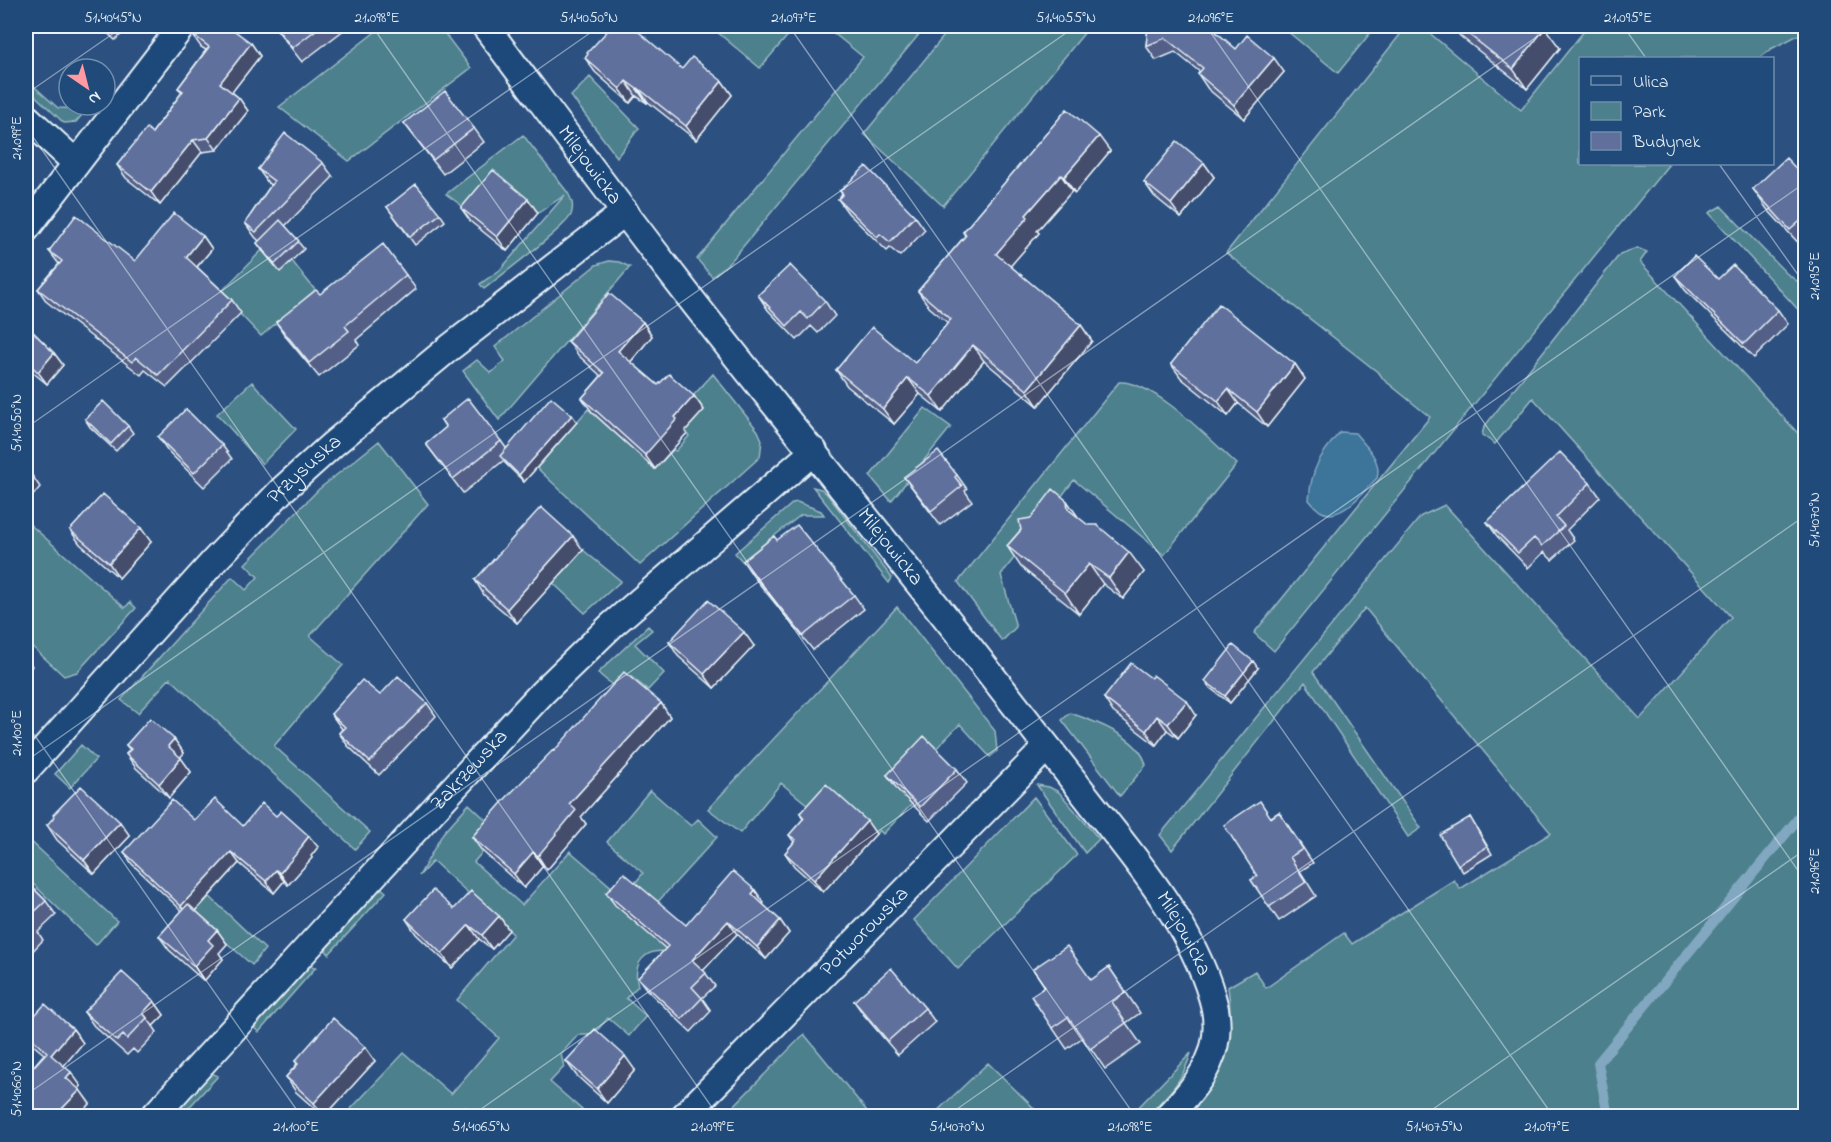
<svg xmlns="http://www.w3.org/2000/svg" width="1831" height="1142" font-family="'Indie Flower',sans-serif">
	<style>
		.green { fill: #4c808c; stroke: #9ab8c2; stroke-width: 1.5 }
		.water { fill: #3e759a; stroke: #82a7c0; stroke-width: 1.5 }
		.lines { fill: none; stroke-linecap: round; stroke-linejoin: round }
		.stream { stroke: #82a7c0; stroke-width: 10 }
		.minor-casing { stroke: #e8f1f8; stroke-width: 30 }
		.minor { stroke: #1f4a7a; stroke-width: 26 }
		.wall { fill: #535f86; stroke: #e8f1f8; stroke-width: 1.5 }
		.shaded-wall { fill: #444e6d; stroke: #e8f1f8; stroke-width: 1.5 }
		.building { fill: #616f9c; stroke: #e8f1f8; stroke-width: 1.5 }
		.ticks { fill: none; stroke: #e8f1f8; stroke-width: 1.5; stroke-opacity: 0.45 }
		.labels { text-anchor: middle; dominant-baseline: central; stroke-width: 5; stroke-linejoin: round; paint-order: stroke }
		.street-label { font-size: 21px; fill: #e8f1f8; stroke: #1f4a7a }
		.neatline { fill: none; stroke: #e8f1f8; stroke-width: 2 }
		.ticks-label { font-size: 15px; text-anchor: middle; fill: #e8f1f8 }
	</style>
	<rect width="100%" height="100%" fill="#2c5181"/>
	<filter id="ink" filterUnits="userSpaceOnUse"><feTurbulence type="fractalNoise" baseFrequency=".0167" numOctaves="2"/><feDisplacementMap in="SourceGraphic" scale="12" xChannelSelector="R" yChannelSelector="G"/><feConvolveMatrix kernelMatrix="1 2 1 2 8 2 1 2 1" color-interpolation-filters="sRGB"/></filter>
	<g filter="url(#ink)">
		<path class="green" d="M383,26H439L471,68L349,161L279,107Z
			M721,26H796L760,68L716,31Z
			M825,26H926L731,261L712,277L697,259L863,57Z
			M952,26H1090L943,206L864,134Z
			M1281,26H1376L1338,73Z
			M1407,26H1421L1521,110L1588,26H1805L1806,31L1771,49L1760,58H1580V164H1669L1274,651L1254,633L1430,417L1383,379L1380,374L1226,253Z
			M590,77L639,128L617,157L571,96Z
			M26,79L58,108L87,109L76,122L64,123L26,87Z
			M523,135L568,193C572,200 574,206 571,215C563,230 501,275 484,289L480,284L500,270L565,195L538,213L476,216L446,194Z
			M1721,206L1786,273L1805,287V317L1709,213Z
			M1637,248L1647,252L1640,262L1805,441V1113L1770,1116H1186C1220,1077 1236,1040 1228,987L1255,971L1266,988L1344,933L1352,944L1454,880L1460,889L1551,833L1365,608L1313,672L1421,828L1408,837L1305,682L1172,850L1160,835L1421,516L1445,505L1640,719L1731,617L1533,398L1495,444L1482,435L1484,427L1620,254Z
			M262,250L280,271L292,261L315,290L261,336L223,296L224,289Z
			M609,261L619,262L630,267L499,420L463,371L477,360L491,373L505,361L495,347L596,265Z
			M713,374L758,431L762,440L760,457L640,565L537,468L588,409L655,469L673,450L676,451L689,436L685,431L691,398Z
			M252,382L296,429L262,464L217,414Z
			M1119,382C1154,380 1211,441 1237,464L1164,555L1074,480L1001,575L1016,627L1002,641L958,582Z
			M925,408L951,427L891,501L870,476Z
			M379,441L428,504L310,636L343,665L274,746L370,832L355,849L170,678L138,713L121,700L232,577L246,590L258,577L245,564L319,489Z
			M813,487L821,489L827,494L892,578L889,583Z
			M797,502L821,511L824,515H801L742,561L735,553L793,503Z
			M26,521L125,608L130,602L136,608L77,672L64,676L26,641Z
			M583,550L621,581L585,613L553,583Z
			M897,607L995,731L997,751L990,757L960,724L897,789L912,804L883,834L879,830L876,834L819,814L781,783L740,833L708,809Z
			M648,626L652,630L635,644L664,673L648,690L630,676L618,690L598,673Z
			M1070,713C1094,721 1140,737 1146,765L1120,796L1062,720Z
			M81,745L96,759L70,788L55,774Z
			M1037,785L1049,787L1059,792L1099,839L1085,853Z
			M650,790L691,826L698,819L717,837L655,905L633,886L643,873L607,842Z
			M1034,797L1077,855L958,969L914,920Z
			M469,804L499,832L474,862L522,905L570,851L623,897L662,911L668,952C645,948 632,963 638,986L626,998L646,1016L629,1036L608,1018L593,1035H578L561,1054L564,1067L550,1082L589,1116H477L466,1107L457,1116H344L404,1053L451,1094L499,1038L457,1000L513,934L433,861L419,876L443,833Z
			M26,837L117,921L96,945L26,877Z
			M380,887L386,892L329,954L324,948Z
			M209,896L265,949L252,965L193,913Z
			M308,966L316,967L259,1032L253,1027Z
			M804,1034L871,1116H724Z
			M1191,1053C1182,1083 1168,1095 1147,1116H1130Z
			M988,1063L1042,1116H932Z
			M211,1073L218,1076L181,1116H171Z"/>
		<path class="water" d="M1340,432L1355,433C1366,446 1382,460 1377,478C1364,491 1340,524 1320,511C1316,508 1312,504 1309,500C1311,469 1320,455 1340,432Z"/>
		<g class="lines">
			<path class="stream" d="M1608,1116L1598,1063L1806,809"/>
			<g class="minor-casing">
				<g id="minor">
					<path id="s1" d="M485,26C557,122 628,219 702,313C801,439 904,563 1003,690C1033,729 1064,768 1095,808C1139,863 1192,928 1212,997C1228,1049 1201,1081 1168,1116"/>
					<path d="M26,117L76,163"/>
					<path d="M26,229L182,26"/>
					<path id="s2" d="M26,770L215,560L282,490L332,445L448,349L625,212"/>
					<path id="s3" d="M154,1116L448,794L542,693L612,625L814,451"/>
					<path id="s4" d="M684,1116L1047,747"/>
				</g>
			</g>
			<use href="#minor" class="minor"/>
		</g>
		<path class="wall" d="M100,26H131L115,40Z
			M274,26H349L302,62Z
			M1145,26H1212L1210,27L1236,49L1284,72L1244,119L1208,89L1198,74L1200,72L1175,52L1156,60L1146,46L1148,29Z
			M1453,26H1542L1560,48L1527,89L1460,36Z
			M192,34L251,43L260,56L232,92L239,98L248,111L217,150L202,152L160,205L126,178L117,165L152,133L182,92L178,88L206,50L201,47Z
			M585,58L682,69L722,81L732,95L696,140L648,102L647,103L636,96L630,103L595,72Z
			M1067,109L1110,151L1075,193L1072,191L1037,231L1039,233L1010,266L1081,325L1092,341L1038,406L984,361L942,412L920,394L894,424L847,386L836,370L915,363L948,323L929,307L918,291L965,236L963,232Z
			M404,123L474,128L484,142L443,174Z
			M323,163L333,177L285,226L304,249L280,272L262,250L257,243L259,241L255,237L245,223L271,185L268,183L258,169Z
			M1204,163L1214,177L1181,218L1154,196L1144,182Z
			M1806,179V250H1805L1767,209L1753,189Z
			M840,191L915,216L925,230L900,256L890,248L887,251L848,213L838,199L842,194Z
			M528,199L538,213L507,251L471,222L461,208Z
			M387,207L440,214L445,221L415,245Z
			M203,236L212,249L197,267L232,300L241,313L167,387L145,370L141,375L47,302L38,289L59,264L49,251L135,261Z
			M406,275L416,289L356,340L359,345L319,377L286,337L276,322L320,294Z
			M1675,276L1778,310L1788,324L1754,358L1685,290Z
			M758,295L825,301L835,316L818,333L811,326L797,340L768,310Z
			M643,322L652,336L631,362L658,385L694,396L704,410L685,431L687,433L655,469L592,412L582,398L601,376L578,355L568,341Z
			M26,325L54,353L63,365L47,384L26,367Z
			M1171,364H1295L1305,379L1267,427L1238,403L1228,416L1181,378Z
			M85,419L128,426L133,433L116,451L90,427Z
			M441,420L501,441L506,448L577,422L524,482L503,461L463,493L426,444L446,428Z
			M158,437L222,445L232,459L204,487L168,451Z
			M957,475L967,489L965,491L972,501L940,525L904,477Z
			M1590,483L1600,497L1567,530L1574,540L1552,560L1544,552L1528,568L1497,536L1487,522Z
			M1067,501L1078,518L1144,572L1123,599L1103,584L1079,614L1021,567L1007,546L1031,518Z
			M70,530L151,542L119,578L80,544Z
			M777,540L854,595L864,609L813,650L753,576L743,561Z
			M583,550L517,623L484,595L475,580Z
			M669,642L754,646L714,688L678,656Z
			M1258,668L1230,703L1210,688L1205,681Z
			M380,695L427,703L436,716L379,775L348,746L339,733L342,729L331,714Z
			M1104,698L1196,715L1178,738L1167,730L1156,745L1113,712Z
			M661,703L670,717L581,817L586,824L547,870L543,866L524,888L482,851L472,837L554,751Z
			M174,739L184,753L180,757L191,772L169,798L136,768L126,754L130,750L126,745Z
			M957,769L967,783L929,821L897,789L887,775Z
			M1279,812L1313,863L1300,871L1316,896L1279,921L1251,880L1257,876L1271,817Z
			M800,813L876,834L823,892L794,866L785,853L794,842L789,835L803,819Z
			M1470,817L1492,854L1463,872L1458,865Z
			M194,820L243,826L318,847L311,856L312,858L288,885L284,881L274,893L239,863L196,911L217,930L227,944L219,953L223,959L204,981L169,950L159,936L182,911L132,864L124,852Z
			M47,825L130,836L94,874L57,840Z
			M26,881L46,901L56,915L38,932L43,940L26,958Z
			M606,893L686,925L764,903L762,904L780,920L789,933L766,959L737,934L703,970L715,986L702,998L711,1011L691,1032L647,990L638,978L666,949L615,905Z
			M454,909L499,916L509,930L492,949L479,939L452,968L416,934L406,919Z
			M1109,967L1140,1013L1126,1023L1141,1044L1105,1069L1083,1037L1067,1049L1031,996L1045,987L1091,980Z
			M154,1001L164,1015L153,1026L157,1032L137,1053L133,1049L127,1055L94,1026L84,1012Z
			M854,1001L925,1008L935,1022L898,1055L864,1015Z
			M26,1025L73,1029L83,1043L63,1066L81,1086L79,1089L90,1104L79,1116H37L26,1106V1075L44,1054L32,1044L26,1035Z
			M365,1047L375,1061L325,1116H323L296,1092L286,1077L297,1064L295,1061Z
			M566,1061L635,1070L607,1103L576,1075Z"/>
		<path class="shaded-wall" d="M1545,28L1560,48L1527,89L1513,69Z
			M251,43L260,56L229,96L220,83Z
			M1274,58L1284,72L1244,119L1234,105Z
			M626,81L636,96L630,103L620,89Z
			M722,81L732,95L696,140L686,126Z
			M638,88L648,102L647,103L637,89Z
			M239,98L248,111L217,150L208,138Z
			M1099,136L1110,151L1075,193L1064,177Z
			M193,140L202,152L160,205L151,192Z
			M1204,163L1214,177L1181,218L1171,204Z
			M1061,175L1072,191L1037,231L1039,233L1007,270L996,254L1026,215Z
			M528,199L538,213L507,251L497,237Z
			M203,236L212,249L195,269L186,257Z
			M643,322L652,336L628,365L618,351Z
			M1081,325L1092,341L1038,406L1027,390Z
			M973,345L984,361L942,412L931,396Z
			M54,353L63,365L47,384L38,372Z
			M1295,364L1305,379L1267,427L1257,412Z
			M908,378L920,394L894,424L883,409Z
			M1228,389L1238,403L1228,416L1218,401Z
			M694,396L704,410L685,431L687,433L655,469L645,455L675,417Z
			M572,415L577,422L524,482L519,475Z
			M31,474L40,487L26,504V481Z
			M1067,501L1081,521L1068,509Z
			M141,528L151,542L119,578L109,563Z
			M573,536L583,550L517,623L507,609Z
			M1129,552L1144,572L1123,599L1109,578Z
			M1089,564L1103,584L1079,614L1065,593Z
			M744,632L754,646L714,688L704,674Z
			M26,657L32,666L26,674Z
			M1253,661L1258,668L1230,703L1225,696Z
			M1187,701L1196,715L1178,738L1168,724Z
			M661,703L670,717L581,817L586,824L547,870L538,856L569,804Z
			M1157,716L1167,730L1156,745L1146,731Z
			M174,739L184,753L178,760L168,746Z
			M181,758L191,772L169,798L159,784Z
			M867,821L876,834L823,892L814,880Z
			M120,822L130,836L94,874L84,860Z
			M309,836L318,847L311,856L312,858L288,885L280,873Z
			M231,852L239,863L189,918L181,906Z
			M533,852L543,866L524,888L514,874Z
			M276,870L284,881L274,893L266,881Z
			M755,890L764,903L760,907L752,894Z
			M499,916L509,930L492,949L482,935Z
			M780,920L789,933L766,959L757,947Z
			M728,921L737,934L701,973L692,960Z
			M469,925L479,939L452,968L442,954Z
			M217,930L227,944L219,953L223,959L204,981L194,966L208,940Z
			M154,1001L164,1015L153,1026L147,1018L143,1013Z
			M73,1029L83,1043L61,1069L51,1055Z
			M365,1047L375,1061L325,1116H324L314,1103Z
			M625,1056L635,1070L607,1103L597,1089Z
			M71,1072L81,1086L76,1092L66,1078Z
			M80,1090L90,1104L79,1116H55Z"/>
		<path class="building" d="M199,26H228L251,43L220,83L239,98L208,138L193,140L151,192L117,165L147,128L152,133L183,91L178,88L209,47L192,34Z
			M275,26H321L292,48Z
			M612,26H632L682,69L692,57L722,81L686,126L638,88L637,89L626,81L620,89L585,58L588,54L587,53Z
			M1148,26H1209L1236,49L1247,35L1274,58L1234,105L1198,74L1203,68L1165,38L1146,46Z
			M1458,26H1542L1545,28L1513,69Z
			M445,91L474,128L433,160L404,123Z
			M1067,109L1099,136L1064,177L1061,175L1026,215L1028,217L996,254L1081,325L1027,390L973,345L931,396L908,378L883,409L836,370L872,327L915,363L951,319L918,291L966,235L963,232Z
			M285,133L323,163L256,232L245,223L274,181L258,169Z
			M1177,141L1204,163L1171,204L1144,182Z
			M1786,158L1806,179V216L1790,230L1753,189Z
			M866,166L915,216L890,242L880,234L877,237L838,199L843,194L840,191Z
			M493,170L528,199L497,237L461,208Z
			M416,184L440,214L410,237L387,207Z
			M174,213L203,236L186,257L232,300L158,375L136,357L132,362L38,289L62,261L49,251L76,215L135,261Z
			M280,220L299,241L275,264L257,243Z
			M383,244L406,275L345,326L349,331L309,363L276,322L316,290L320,294Z
			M1694,256L1718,279L1733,265L1778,310L1744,344L1675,276Z
			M790,265L825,301L808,319L801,312L787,326L758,295Z
			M609,293L643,322L618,351L658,385L669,374L694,396L675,417L677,419L645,455L582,398L604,373L568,341Z
			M1219,304L1295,364L1257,412L1228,389L1218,401L1171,364Z
			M26,325L54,353L38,372L26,361Z
			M551,397L572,415L519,475L500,456Z
			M468,398L501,441L453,479L426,444L446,427L441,420Z
			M103,401L128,426L111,444L85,419Z
			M186,409L222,445L194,473L158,437Z
			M938,451L957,475L955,477L962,486L931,511L904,477Z
			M1560,452L1590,483L1556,517L1564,526L1542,546L1534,538L1518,553L1487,522Z
			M26,470L31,474L26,481Z
			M1053,489L1067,501L1068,509L1088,525H1097L1129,552L1109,578L1089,564L1065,593L1007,546L1021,530L1019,520L1031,518Z
			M103,494L141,528L109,563L70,530Z
			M541,507L573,536L507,609L475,580Z
			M797,525L854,595L803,636L743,561L774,536L777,540Z
			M708,600L744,632L704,674L669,642Z
			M1233,645L1253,661L1225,696L1205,681Z
			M1131,663L1151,678L1153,675L1187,701L1168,724L1157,716L1146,731L1104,698Z
			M624,672L661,703L569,804L576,810L538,856L533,852L514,874L472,837L506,798L553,750L554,751Z
			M398,676L427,703L370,762L339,733L345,727L331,714L362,680L380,695Z
			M150,718L174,739L168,746L181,758L159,784L126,754L131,749L126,745Z
			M924,736L957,769L920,807L887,775Z
			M826,784L867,821L814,880L785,853L796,840L789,835L804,818L800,813Z
			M81,786L120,822L84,860L47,825L54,817L53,815Z
			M215,799L243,826L262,803L276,816L281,811L309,836L302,845L303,846L280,873L276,870L266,881L231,852L181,906L124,852L172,800L194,820Z
			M1260,801L1271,818L1279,812L1303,849L1290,857L1306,882L1269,907L1251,880L1257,876L1224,825Z
			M1470,817L1487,847L1458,865L1440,835Z
			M733,871L755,890L752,894L780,920L757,947L728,921L692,960L706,973L692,987L702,998L682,1019L638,978L668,946L606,893L624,873L686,925Z
			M26,881L46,901L27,919L33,926L26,934Z
			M433,890L454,909L471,891L499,916L482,935L469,925L442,954L406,919Z
			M188,904L217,930L208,940L213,945L194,966L159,936Z
			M1067,946L1091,980L1109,967L1126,992L1112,1002L1126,1023L1090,1049L1068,1017L1052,1028L1031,996L1045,987L1033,969Z
			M891,968L925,1008L888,1041L854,1001Z
			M122,972L154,1001L143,1013L147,1018L127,1039L123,1035L117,1041L84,1012Z
			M45,1004L73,1029L51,1055L71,1072L66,1078L80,1090L55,1116H43L26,1101V1075L47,1052L26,1033V1025Z
			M333,1018L365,1047L314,1103L286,1077L298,1064L295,1061Z
			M595,1029L625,1056L597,1089L566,1061Z"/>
	</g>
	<path class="ticks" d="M372,26L1135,1116M789,26L1553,1116M1206,26L1806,882M1623,26L1646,58M26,94L124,26M26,127L718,1116M1719,164L1806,286M26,428L600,26M26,723L301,1116M26,761L1076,26M26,1095L1552,26M471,1116L1806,182M947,1116L1806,515M1423,1116L1806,849"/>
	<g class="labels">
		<g class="street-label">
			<text stroke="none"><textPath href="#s1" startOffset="174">Milejowicka</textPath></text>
			<text stroke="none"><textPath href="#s2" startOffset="410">Przysuska</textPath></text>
			<text stroke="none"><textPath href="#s1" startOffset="660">Milejowicka</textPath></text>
			<text stroke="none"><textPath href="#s3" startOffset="468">Zakrzewska</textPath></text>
			<text stroke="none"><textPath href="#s4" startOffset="258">Potworowska</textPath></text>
			<text stroke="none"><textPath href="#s1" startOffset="1146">Milejowicka</textPath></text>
		</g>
	</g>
	<rect width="1831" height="1142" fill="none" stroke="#1f4a7a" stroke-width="66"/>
	<rect x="1579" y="57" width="195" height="108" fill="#1f4a7a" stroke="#6f8dac" stroke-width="1.5"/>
	<rect x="1591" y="76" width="30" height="9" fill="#1f4a7a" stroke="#6f8dac" stroke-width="1.5"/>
	<text x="1633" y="87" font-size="18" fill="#e8f1f8">Ulica</text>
	<rect x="1591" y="102" width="30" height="18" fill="#4c808c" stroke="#6f8dac" stroke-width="1.5"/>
	<text x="1633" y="117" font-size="18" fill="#e8f1f8">Park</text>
	<rect x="1591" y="132" width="30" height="18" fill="#616f9c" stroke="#6f8dac" stroke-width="1.5"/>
	<text x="1633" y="147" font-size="18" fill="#e8f1f8">Budynek</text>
	<g transform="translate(87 87) rotate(145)"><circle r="28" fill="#1f4a7a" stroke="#6f8dac" stroke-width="1.5"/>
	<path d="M0-4.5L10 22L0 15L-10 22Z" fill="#ff9aa2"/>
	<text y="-9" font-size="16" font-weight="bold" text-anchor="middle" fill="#e8f1f8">N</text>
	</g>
	<rect x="33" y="33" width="1765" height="1076" class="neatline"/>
	<g class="ticks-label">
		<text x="113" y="22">51.4045°N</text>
		<text x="377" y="22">21.098°E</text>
		<text x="589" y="22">51.4050°N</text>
		<text x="794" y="22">21.097°E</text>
		<text x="1066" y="22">51.4055°N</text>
		<text x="1211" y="22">21.096°E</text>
		<text x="1628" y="22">21.095°E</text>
		<text transform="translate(16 138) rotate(-90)" y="5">21.099°E</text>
		<text transform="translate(1814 276) rotate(-90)" y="5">21.095°E</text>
		<text transform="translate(16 423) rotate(-90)" y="5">51.4050°N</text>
		<text transform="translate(1814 520) rotate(-90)" y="5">51.4070°N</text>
		<text transform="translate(16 733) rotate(-90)" y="5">21.100°E</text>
		<text transform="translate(1814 871) rotate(-90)" y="5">21.096°E</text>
		<text transform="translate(16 1089) rotate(-90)" y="5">51.4060°N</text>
		<text x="296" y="1131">21.100°E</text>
		<text x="481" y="1131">51.4065°N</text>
		<text x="713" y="1131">21.099°E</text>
		<text x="957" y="1131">51.4070°N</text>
		<text x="1130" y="1131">21.098°E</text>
		<text x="1434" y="1131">51.4075°N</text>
		<text x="1547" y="1131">21.097°E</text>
	</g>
</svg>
